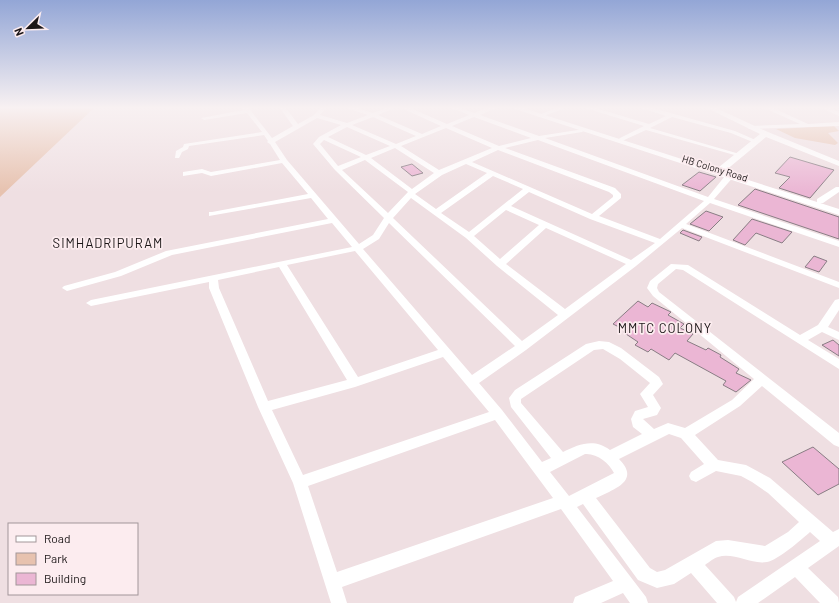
<svg xmlns="http://www.w3.org/2000/svg" width="839" height="603" font-family="Barlow,sans-serif">
	<style>
		.green { fill: #e7c2af }
		.building { fill: #ebb6d4; stroke: #897d84 }
		.lines { fill: none; stroke-linecap: round; stroke-linejoin: round }
		.minor { fill: #fff; fill-rule: evenodd }
		.tertiary { fill: #fff; fill-rule: evenodd }
		.labels { text-anchor: middle; dominant-baseline: central; stroke-width: 3.5; stroke-linejoin: round; paint-order: stroke }
		.far-street-label { font-size: 10px; fill: #1b1617; stroke: #fcecef }
		.neighbourhood-label { font-size: 13px; letter-spacing: 1px; fill: #1b1617; stroke: #fcecef }
	</style>
	<rect width="100%" height="100%" fill="#efdfe2"/>
	<path class="green" d="M95,107L0,197V108Z
		M834,126L839,131L828,133L838,143L835,145L795,138L776,129Z"/>
	<path class="building" d="M790,157L834,170L810,198L779,188L790,177L775,173Z
		M412,164L423,173L412,176L401,167Z
		M699,172L716,177L700,191L682,185Z
		M755,189L839,217V239L738,205Z
		M706,211L723,217L709,231L690,224Z
		M752,219L792,232L782,243L756,233L745,245L733,240Z
		M683,230L702,237L699,241L680,233Z
		M814,256L827,261L819,272L805,267Z
		M638,301L648,307L652,303L671,312L668,315L684,324L680,328L693,334L687,341L706,350L708,348L721,355L720,357L739,369L736,373L751,380L736,392L723,385L726,381L675,353L669,360L651,349L648,352L635,345L638,342L623,332L625,330L613,324Z
		M833,340L839,345V356L822,345Z
		M813,447L839,469V484L818,495L782,462Z"/>
	<g class="lines">
		<path class="minor" d="M162,107H173L170,109Z
			M242,107H248L272,138L293,126L279,107H285L298,124L314,115L321,107H327L320,115L347,123L368,115L344,107H354L373,113L388,107H397L378,115L422,134L441,126L399,107H408L447,124L469,115L449,107H458L474,113L489,107H498L480,115L539,136L584,129L585,130L582,132L545,138L708,197L729,171H735V175L714,199L839,241V247L710,203L686,224L839,282V288L682,228L636,266L526,350L479,383L502,410L542,462L551,458L511,407L509,398L515,390L586,344L599,341L609,342L621,348L659,377L663,384L653,395L661,408L657,415L643,419L654,429L668,423L685,428L732,400L754,379L653,296L647,288L650,281L671,264L688,265L800,335L818,325L835,300L839,299V310L828,327L839,332V340L822,332L808,340L839,359V369L683,270L676,269L658,284L657,288L659,292L839,433V447L834,445L762,386L740,406L695,435L718,460L746,465L770,478L833,532L839,529V546L808,568L838,597L839,603H820L795,577L758,603H717L691,573L674,584L657,588L638,580L583,504L577,507L646,597L648,603H630L623,593L601,603H573L575,597L613,581L561,509L342,587L347,603H331L293,483L258,407L209,288V282L91,306L86,303L91,300L352,247L332,223L172,255L121,276L67,291L62,288L64,286L115,272L166,251L328,219L311,198L209,216V212H212L308,194L282,163L211,176L202,173L183,176V172L202,169L211,172L280,160L270,144L267,142L268,141L264,135L189,146L188,149L182,152L179,158H175L176,151L183,147L184,144L262,132L247,113L204,120L201,118L244,110ZM373,117L416,136L396,144L352,125ZM474,117L531,138L499,146L452,126ZM317,118L341,125L319,137L313,144L335,170L384,218L373,235L359,244L287,160L275,142ZM347,127L390,146L366,155L328,137ZM446,128L492,148L439,170L401,146ZM324,140L361,157L338,166L320,144ZM538,140L704,201L660,239L599,216L621,198V194L615,188L505,148ZM395,148L434,173L412,189L371,158ZM498,150L609,192L613,195V197L592,214L472,162ZM365,160L408,192L388,213L342,170ZM466,164L487,173L436,209L415,194L442,175ZM493,176L523,189L469,232L441,213ZM529,192L590,219L655,243L631,260L511,206ZM411,198L466,238L497,266L558,315L522,341L393,218ZM506,210L539,225L500,259L474,236ZM389,223L515,346L472,375L363,249L379,239ZM546,228L626,264L565,309L506,264ZM355,251L438,350L358,377L287,265ZM279,267L347,380L268,401L219,288L218,280ZM603,349L620,359L650,383L640,394L648,407L635,411L631,419L633,427L642,434L610,450C594,438 579,444 563,452L521,403V399L594,350ZM443,357L489,412L303,475L272,410L355,387ZM495,420L553,498L337,572L308,486ZM669,434L681,438L704,464L691,472L689,476L691,480L696,482L716,471L741,476L752,482L768,493L799,522L788,532L765,546L728,540L716,541L665,570L657,572L650,568L596,498C614,489 641,481 619,459ZM585,454C597,453 609,463 614,473L569,496L550,472ZM810,532L820,541L738,597L736,602L734,597L705,565C709,562 714,558 718,557C734,552 751,565 767,562C778,560 801,540 810,532Z
			M559,107H568L541,117L536,116Z
			M582,107H592L649,124L666,116L638,107H649L735,131L760,142L755,143L731,133L672,117L650,128L743,155L738,156L646,130L622,141L619,139L620,138L644,126Z
			M762,107H771L808,124L839,122V126L749,129L748,128L751,126L800,124Z
			M819,107H828L839,112V116Z
			M836,187H839V192L823,203H817V199Z"/>
		<path class="tertiary" d="M509,107H520L719,171L718,169L719,167L760,134L705,107H714L768,132L839,161V166L766,137L725,171H720L839,209V215Z"/>
	</g>
	<linearGradient id="sky" x2="0" y2="1"><stop stop-color="#93a6d6"/><stop offset="0.56" stop-color="#f8f1f2"/><stop offset="1" stop-color="#f8f1f2" stop-opacity="0"/></linearGradient>
	<rect width="839" height="192" fill="url(#sky)"/>
	<g class="labels">
		<g class="far-street-label">
			<text transform="translate(715 168) rotate(17)">HB Colony Road</text>
		</g>
		<g class="neighbourhood-label">
			<text x="108" y="243">SIMHADRIPURAM</text>
			<text x="665" y="328">MMTC COLONY</text>
		</g>
	</g>
	<rect x="8" y="523" width="130" height="72" fill="#fcecef" stroke="#a29699"/>
	<rect x="16" y="536" width="20" height="6" fill="#ffffff" stroke="#a29699"/>
	<text x="44" y="543" font-size="12" fill="#1b1617">Road</text>
	<rect x="16" y="553" width="20" height="12" fill="#e7c2af" stroke="#a29699"/>
	<text x="44" y="563" font-size="12" fill="#1b1617">Park</text>
	<rect x="16" y="573" width="20" height="12" fill="#ebb6d4" stroke="#a29699"/>
	<text x="44" y="583" font-size="12" fill="#1b1617">Building</text>
	<g transform="translate(28 28) rotate(247)" stroke="#fcecef" stroke-width="3" paint-order="stroke">
	<path d="M0-3L7 15L0 10L-7 15Z" fill="#1b1617"/>
	<text y="-6" font-size="11" font-weight="bold" text-anchor="middle" fill="#1b1617">N</text>
	</g>
</svg>
